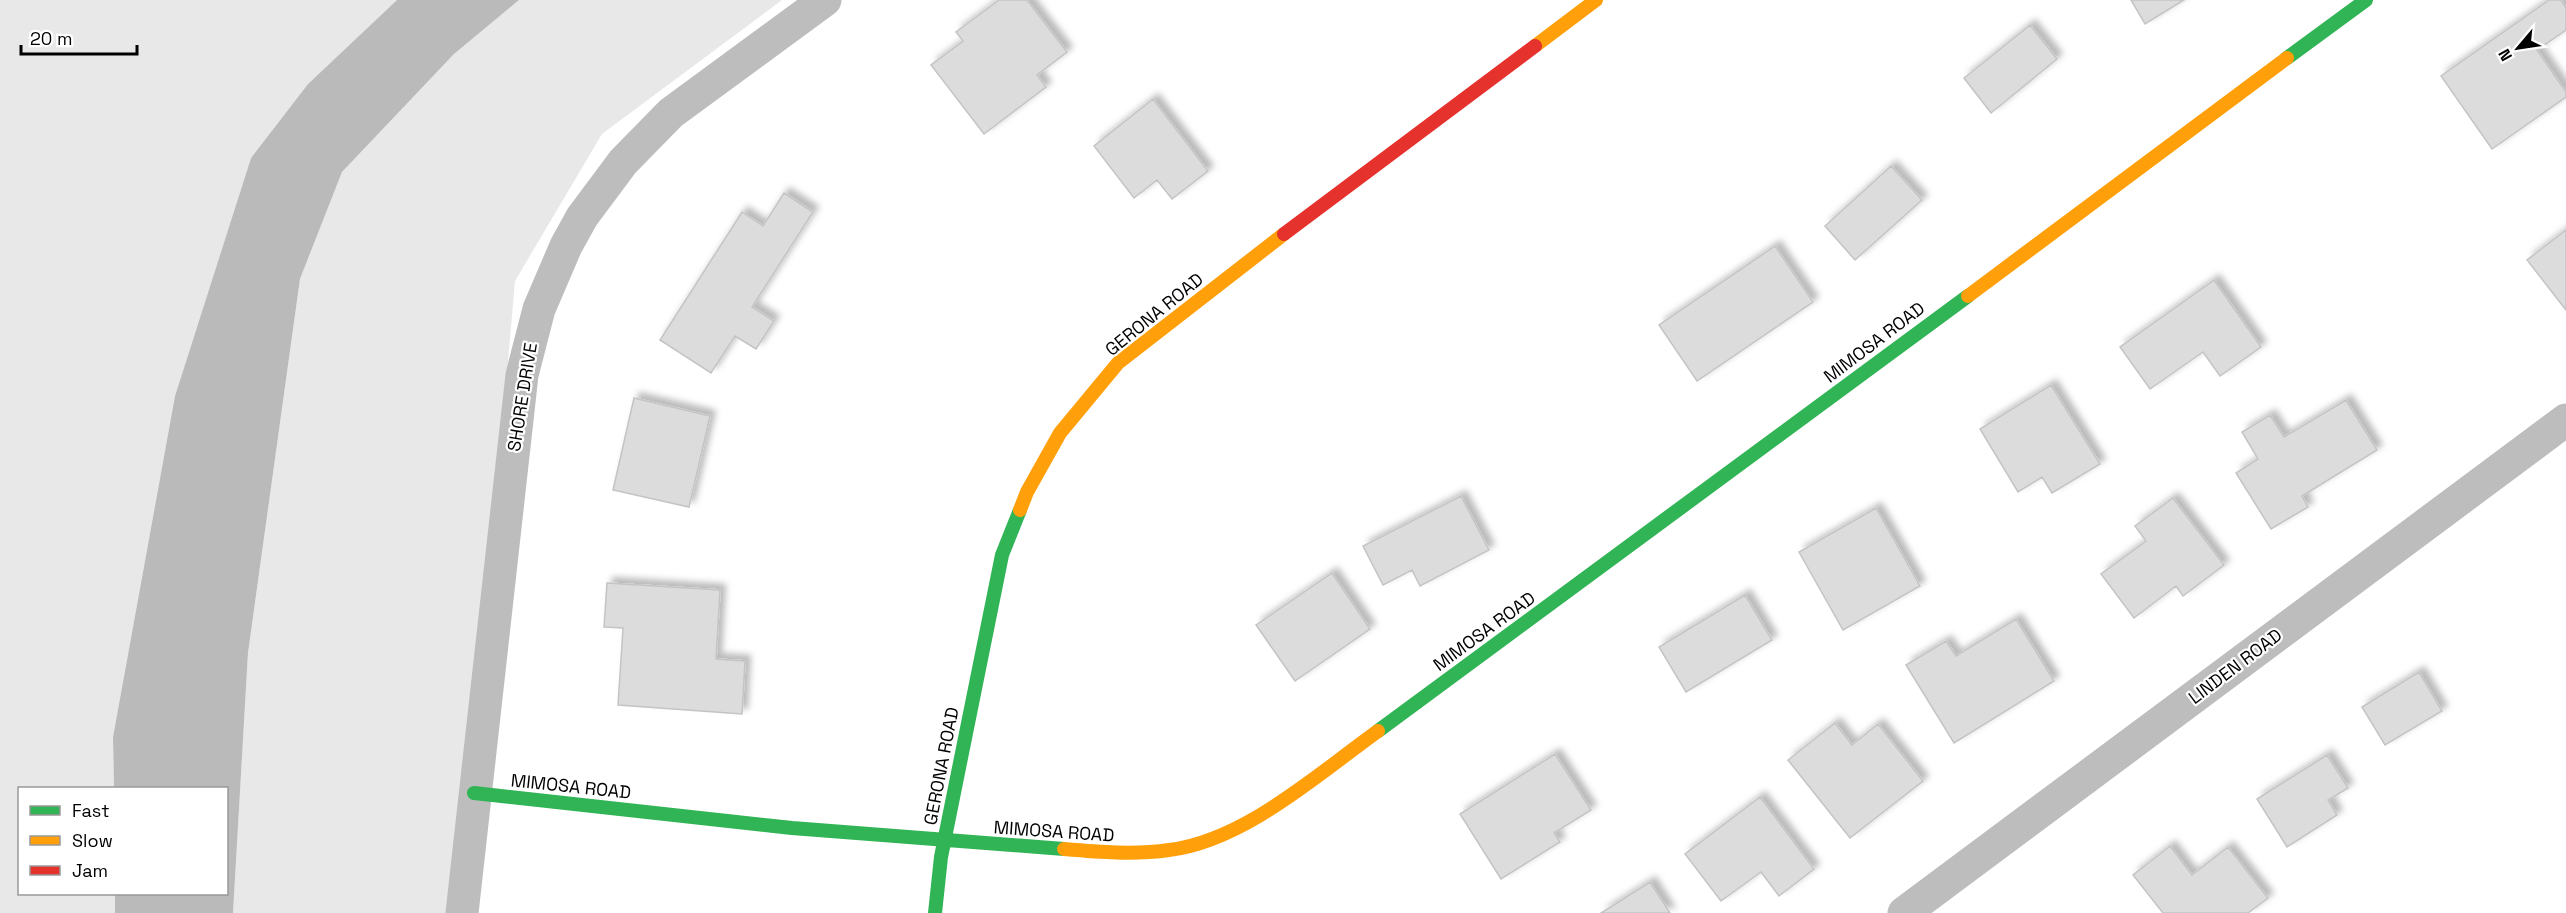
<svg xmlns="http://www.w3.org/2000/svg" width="2566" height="913" font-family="'Space Grotesk',sans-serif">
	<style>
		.green { fill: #e8e8e8 }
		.water { fill: #bababa }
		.building { fill: #dcdcdc; stroke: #c4c4c4; stroke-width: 1.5; filter: url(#shadow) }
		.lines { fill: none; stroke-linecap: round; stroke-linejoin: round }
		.street { stroke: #bdbdbd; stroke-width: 33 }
		.fast { stroke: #30b455; stroke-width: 14 }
		.slow { stroke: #ff9f0a; stroke-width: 14 }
		.jam { stroke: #e5322d; stroke-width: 14 }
		.labels { text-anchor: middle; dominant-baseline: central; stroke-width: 4.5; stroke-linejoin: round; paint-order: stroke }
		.street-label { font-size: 18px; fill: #000; stroke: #fff }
	</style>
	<defs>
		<filter id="shadow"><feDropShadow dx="5.5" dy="-5.5" stdDeviation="3" flood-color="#0004"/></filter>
	</defs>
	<rect width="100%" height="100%" fill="#fff"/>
	<path class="green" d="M0,0H397L308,84L251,158L175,396L113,737L114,788H20V894H115V913H0Z
		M519,0H782L602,134L515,281L460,913H233L248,653L300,279L342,172L454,54Z"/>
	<path class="water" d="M397,0H519L454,54L342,172L300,279L248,653L233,913H115V894H226V788H114L113,737L175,396L251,158L308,84Z"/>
	<path class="building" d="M999,0H1027L1067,52L1037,75L1046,87L984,134L931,65L963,41L956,32Z
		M2131,0H2184L2145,24Z
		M2549,0H2561L2566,8V30L2537,50L2566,92V97L2492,149L2441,76Z
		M2030,25L2057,59L1991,113L1964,78Z
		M1153,99L1208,171L1172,199L1157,180L1134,198L1094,146Z
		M1891,166L1922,200L1855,260L1825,226Z
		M784,193L813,212L752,307L774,321L756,349L735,336L711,373L660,340L742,212L763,226Z
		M2566,230V310L2527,260Z
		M1775,246L1813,302L1697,381L1659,325Z
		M2214,280L2261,347L2220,376L2203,352L2150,389L2120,347Z
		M2051,385L2100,464L2052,493L2042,477L2018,492L1980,429Z
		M634,398L710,416L689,507L613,490Z
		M2346,400L2377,450L2302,496L2308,507L2271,529L2236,473L2258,459L2242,432L2270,415L2284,437Z
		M1461,496L1489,550L1420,586L1412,570L1383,585L1363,546Z
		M2173,498L2224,565L2183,596L2176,586L2134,618L2101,574L2146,541L2135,526Z
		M1876,508L1920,586L1843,630L1799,552Z
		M1332,573L1370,629L1295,681L1256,625Z
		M607,583L720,590L716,659L745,661L742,714L618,705L623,628L604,627Z
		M1745,595L1772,640L1686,692L1659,647Z
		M2016,619L2054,681L1954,743L1906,665L1946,641L1956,656Z
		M2419,672L2442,711L2385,745L2362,707Z
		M1835,723L1852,745L1878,724L1923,781L1850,838L1788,760Z
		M1555,754L1591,810L1554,833L1560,842L1501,879L1460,814Z
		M2327,755L2348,788L2328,800L2337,815L2287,847L2257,799Z
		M1760,797L1814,869L1779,896L1761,872L1721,901L1685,854Z
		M2170,846L2192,875L2228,847L2268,898L2248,913H2163L2133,875Z
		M1650,882L1670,913H1601Z"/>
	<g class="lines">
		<path class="street" d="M462,913L522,375L539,309L566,246L582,217L623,162L671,113L825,0
			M1904,913L2566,420"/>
		<path class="fast" d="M2287,58L2366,0
			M1378,731L1968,296
			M474,793L792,828L1064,849
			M935,913L941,857L1002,555L1020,510"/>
		<path class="slow" d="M1535,46L1596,0
			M1968,296L2287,58
			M1020,510L1027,492L1060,433L1118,363L1284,234
			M1064,849C1099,852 1134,855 1169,850C1244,841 1318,774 1378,731"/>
		<path class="jam" d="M1284,234L1535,46"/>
	</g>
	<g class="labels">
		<g class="street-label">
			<text transform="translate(1154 314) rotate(-39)">GERONA ROAD</text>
			<text transform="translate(1874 342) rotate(-37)">MIMOSA ROAD</text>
			<text transform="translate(522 397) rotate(-81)">SHORE DRIVE</text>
			<text transform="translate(1484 631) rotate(-36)">MIMOSA ROAD</text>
			<text transform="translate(2235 666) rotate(-37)">LINDEN ROAD</text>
			<text transform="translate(941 766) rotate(-79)">GERONA ROAD</text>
			<text transform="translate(571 786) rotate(6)">MIMOSA ROAD</text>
			<text transform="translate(1054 831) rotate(4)">MIMOSA ROAD</text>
		</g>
	</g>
	<rect x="18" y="787" width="210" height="108" fill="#ffffff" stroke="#999999" stroke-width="1.5"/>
	<rect x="30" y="806" width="30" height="9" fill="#30b455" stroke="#999999" stroke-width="1.5"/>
	<text x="72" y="817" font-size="18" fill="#000000">Fast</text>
	<rect x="30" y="836" width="30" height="9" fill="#ff9f0a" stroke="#999999" stroke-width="1.5"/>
	<text x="72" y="847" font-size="18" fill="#000000">Slow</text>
	<rect x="30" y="866" width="30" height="9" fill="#e5322d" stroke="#999999" stroke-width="1.5"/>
	<text x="72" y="877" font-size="18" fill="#000000">Jam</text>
	<g transform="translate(2518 48) rotate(241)" stroke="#ffffff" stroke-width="4.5" paint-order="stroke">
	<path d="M0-4.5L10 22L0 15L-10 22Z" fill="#000000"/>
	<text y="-9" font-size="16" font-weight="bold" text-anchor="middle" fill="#000000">N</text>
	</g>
	<path d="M21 45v9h116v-9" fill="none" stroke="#000000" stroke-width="3"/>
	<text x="30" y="45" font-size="18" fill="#000000" stroke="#ffffff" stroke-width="4.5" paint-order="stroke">20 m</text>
</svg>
